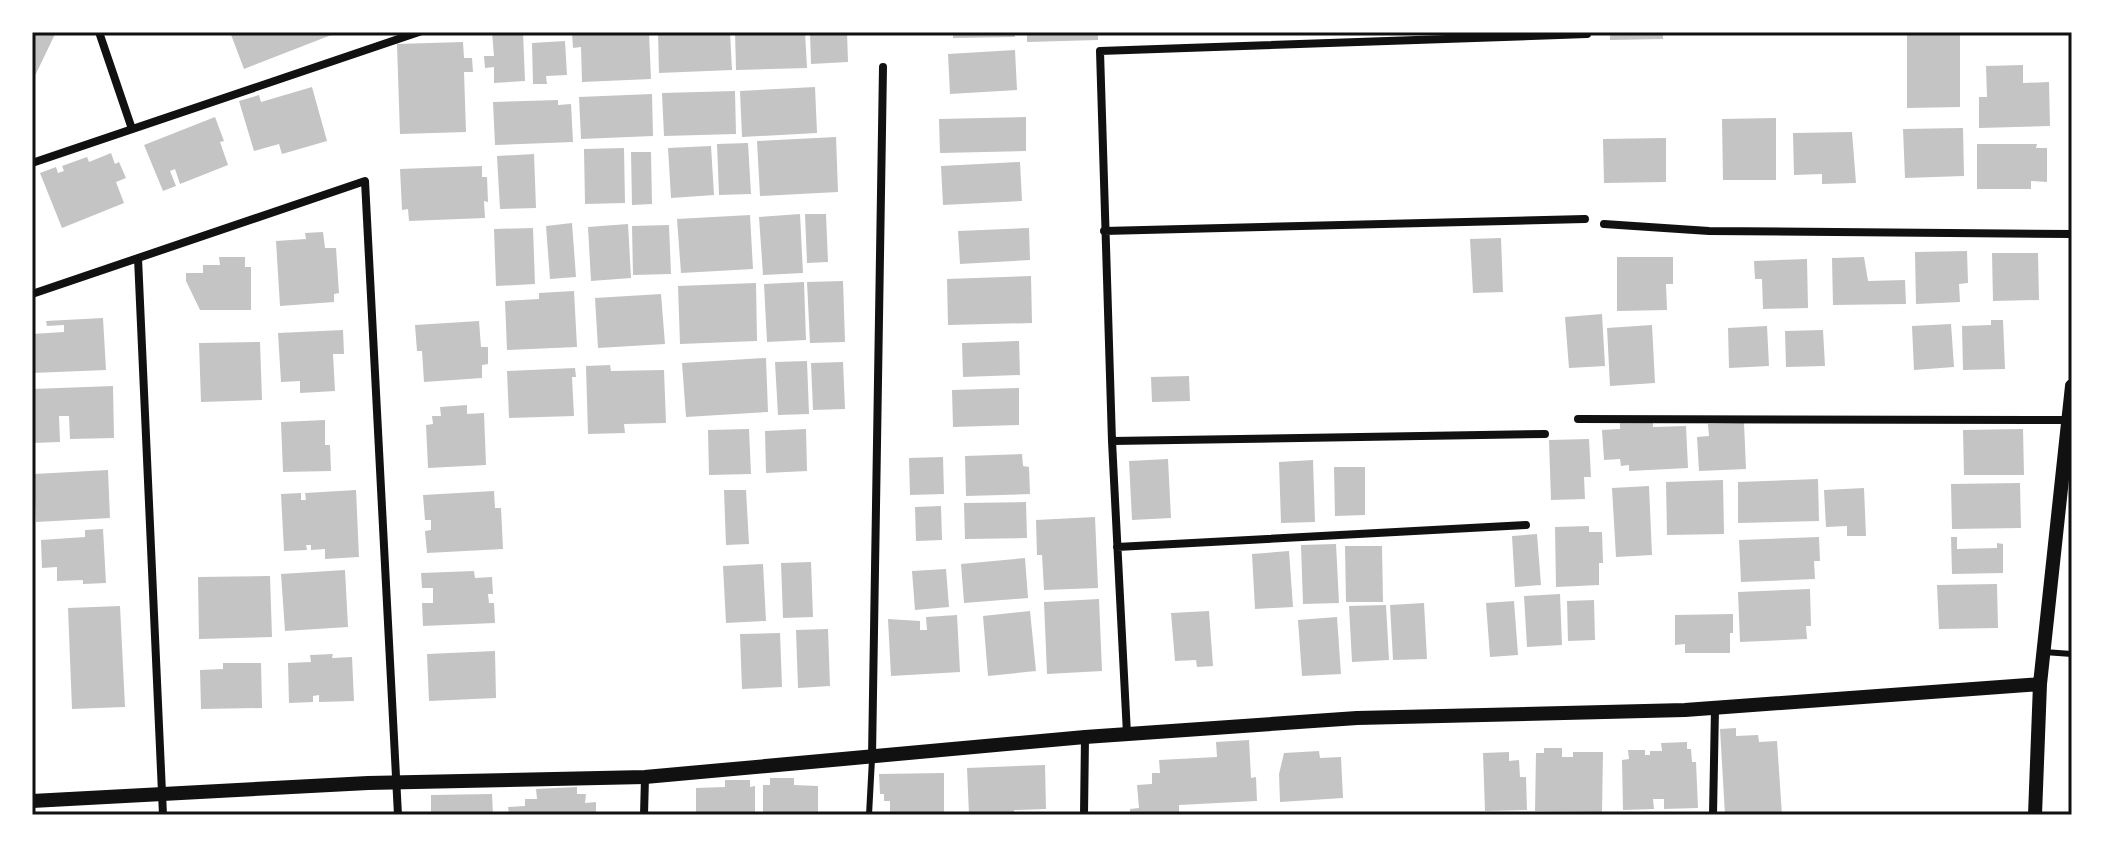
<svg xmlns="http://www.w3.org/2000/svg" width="2104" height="847" font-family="Rubik,sans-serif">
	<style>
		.building { fill: #c4c4c4 }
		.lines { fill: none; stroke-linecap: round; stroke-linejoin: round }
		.service { stroke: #111; stroke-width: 6 }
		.minor { stroke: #111; stroke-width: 8 }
		.tertiary { stroke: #111; stroke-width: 14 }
		.neatline { fill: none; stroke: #111; stroke-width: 3 }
	</style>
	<rect width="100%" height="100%" fill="#fff"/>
	<path class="building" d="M32,32H56L32,82Z
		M230,32H339L244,69Z
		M492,32H523L525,81L494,83V67L485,68L484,56H494Z
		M649,32L651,79L582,82L581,47L573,48L572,33Z
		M658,32H730L732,70L659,73Z
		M735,32H805L807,68L736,70Z
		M810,32H847L848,62L811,64Z
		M953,32H1014L1015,37L953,38Z
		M1027,32H1098V40L1027,42Z
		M1610,32H1663V39L1610,40Z
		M1907,35H1960V107L1907,108Z
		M565,41L567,75L546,76L547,84H533L532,43Z
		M463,42L464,58H472L473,72H464L466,132L400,134L397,44Z
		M1015,50L1017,90L950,94L948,54Z
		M2023,65V83L2049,82L2050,126L1979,128V97H1987L1986,66Z
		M312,87L327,141L282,154L279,144L254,151L239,101L259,95L261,102Z
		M815,87L817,133L742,137L740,91Z
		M735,91L736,134L664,136L662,93Z
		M652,94L653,136L581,139L579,97Z
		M558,100V105L571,104L573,142L495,145L493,102Z
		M215,117L224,141L220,142L228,165L180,184L175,169L170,171L176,186L163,191L144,145Z
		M1026,117V151L940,153L939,119Z
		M1776,118V180H1723L1722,119Z
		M1963,128L1964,176L1905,178L1903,129Z
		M1852,132L1856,183L1822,184V174L1794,175L1793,133Z
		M836,137L838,192L760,196L757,141Z
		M1666,138V182L1604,183L1603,139Z
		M748,143L751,194L719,195L717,144Z
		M1977,144H2037L2036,148H2047V182L2031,181V189H1977Z
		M711,146L714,195L671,198L668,148Z
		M624,148L625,203L585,204L584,149Z
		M631,152H651L652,204L632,205Z
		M111,153L115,164L119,162L126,178L116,182L124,203L62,228L40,173L56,167L58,173L64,171L62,166L87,157L89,162Z
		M534,154L536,208L500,209L497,156Z
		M1020,162L1022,201L943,205L941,166Z
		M482,166V177H487L488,202L484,201L485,218L409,221L408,209L402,210L400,169Z
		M800,214L803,273L763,275L759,217Z
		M805,214H826L828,262L807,263Z
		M750,215L753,269L681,273L677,219Z
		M572,223L576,277L550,279L546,226Z
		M628,224L631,278L591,281L588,227Z
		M669,225L671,274L633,275L632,226Z
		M533,228L535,284L496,286L494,229Z
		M1029,228L1030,260L960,264L958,231Z
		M323,232L325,248H336L339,293L334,294V302L280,306L276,241L306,239L305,233Z
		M1501,238L1503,292L1473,293L1470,239Z
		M1967,251L1968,283L1959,284L1960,302L1916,304L1915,252Z
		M1992,253H2038L2039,300L1993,301Z
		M219,257H245V267H251V310H200L186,281V273H203V265H220Z
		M1617,257H1673V284H1666L1667,310L1617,311Z
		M1864,257L1868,281L1905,280L1906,304L1833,305L1832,258Z
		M1807,259L1808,308L1763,309L1762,279H1755L1754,261Z
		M1031,276L1032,323L948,325L947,279Z
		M843,281L845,342L810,343L807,282Z
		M804,282L806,340L767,342L764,284Z
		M756,283L757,341L680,344L678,286Z
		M574,291L577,347L507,350L505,301L539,299V293Z
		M661,294L665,344L598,348L595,298Z
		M1602,314L1605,366L1569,368L1565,317Z
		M103,318L106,370L32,373V334L64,332V325L47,326L46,321Z
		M1991,320H2003L2005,369L1963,370L1962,326L1991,325Z
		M479,321L481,347H488V364L482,365V378L424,382L422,351H417L415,325Z
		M1951,324L1954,367L1914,370L1912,326Z
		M1652,325L1655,383L1610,386L1607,328Z
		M1767,326L1769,366L1729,368L1728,328Z
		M343,330L344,354H333L335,391L300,393V381L281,382L278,333Z
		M1823,330L1825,366L1786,367L1785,331Z
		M1019,341L1020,375L963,377L962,343Z
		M260,342L262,400L201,402L199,343Z
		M766,358L768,412L686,417L682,363Z
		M807,361L809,414L778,415L775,362Z
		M843,362L845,409L813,410L811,363Z
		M610,365L611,371L664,370L666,423L624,424L625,433L588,434L586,366Z
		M575,368L576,377H572L574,416L509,418L507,371Z
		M1189,376L1190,401L1152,402L1151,377Z
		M113,386L114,438L70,439L69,416H59L60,442L32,443V389Z
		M1019,388V425L953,427L952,390Z
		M467,405V414L484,413L486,465L428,468L426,425L433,424L432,416H441L440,407Z
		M325,420V445H330L331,471L283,472L281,422Z
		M1653,421V427L1686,426L1688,468L1629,471V465L1621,466L1620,459L1604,460L1602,430L1620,429V423Z
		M1744,423L1746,469L1699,471L1697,437L1709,436L1708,424Z
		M749,429L751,474L709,475L708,430Z
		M806,429L807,471L766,473L765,431Z
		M2023,429L2024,475H1964L1963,430Z
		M1589,439L1591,477H1584L1585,499L1551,500L1549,440Z
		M1022,454L1023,466L1029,467L1030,494L966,496L965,456Z
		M943,457L944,494L910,495L909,458Z
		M1168,459L1171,518L1132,520L1129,461Z
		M1313,460L1315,522L1281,523L1279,462Z
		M1334,467H1365V515L1335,516Z
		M108,470L110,518L36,522L34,474Z
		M1818,479L1819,521L1738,523V482Z
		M1723,480L1724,534L1667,535L1666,482Z
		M2020,483L2021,528L1952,529L1951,484Z
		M1649,486L1652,555L1616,557L1612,488Z
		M1864,488L1866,536H1847V526L1826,527L1824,490Z
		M356,490L359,557L325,559V549L311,550V545H306L307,550L284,551L281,494L301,493V500H306L305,493Z
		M724,490H746L749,544L726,545Z
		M494,491L495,508H501L503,549L427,553L425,531L431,530V520H425L423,495Z
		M1026,502L1027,538L965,539L964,503Z
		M941,506L942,540L916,541L915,507Z
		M1095,517L1098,588L1044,590L1042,555H1037L1036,520Z
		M1589,526V532H1602L1603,563H1599V585L1556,587L1555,527Z
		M103,529L106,583L83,584V580L57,581V567L42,568L41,540L85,537V530Z
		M1537,534L1541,585L1515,587L1512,536Z
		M1819,537L1820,561H1814L1815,579L1741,582L1739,540Z
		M1951,537H1957V549L1997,548V543L2003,544V573L1952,574Z
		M1336,544L1339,603L1303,604L1301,545Z
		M1345,546H1382L1383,602H1346Z
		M1289,551L1293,607L1255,609L1252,554Z
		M1025,558L1028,598L964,603L961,564Z
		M811,562L813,617L783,618L781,563Z
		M763,564L766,621L726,623L723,566Z
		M946,569L949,607L915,610L912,571Z
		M345,570L348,627L285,631L281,574Z
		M474,571L475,578L492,577L493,594H488L489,603H494L495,623L423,626L422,603H433V588H422L421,573Z
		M270,576L272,637L199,639L198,577Z
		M1997,584L1998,628L1939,629L1937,585Z
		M1810,589L1811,626H1806L1807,639L1740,642L1738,592Z
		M1560,594L1562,645L1527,647L1524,596Z
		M1099,599L1102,671L1047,674L1044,602Z
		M1594,600L1595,640L1568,641L1567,601Z
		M1514,601L1518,655L1490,657L1486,603Z
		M1424,603L1427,659L1393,660L1390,605Z
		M1386,605L1389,660L1352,662L1349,606Z
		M120,606L125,707L72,709L68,608Z
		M1030,611L1036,671L988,676L983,616Z
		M1209,611L1213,666L1197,667L1196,660L1175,661L1171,613Z
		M1733,614V633H1730V653H1685V644L1675,645V615Z
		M957,615L960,672L891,676L888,619L920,621V630H927L926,617Z
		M1337,617L1341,674L1302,676L1298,620Z
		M828,629L830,686L798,688L796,630Z
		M780,633L782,687L742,689L740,634Z
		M495,651L496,698L429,701L427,654Z
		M333,654L332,658L352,657L354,701L319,702V695L313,696V702L289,703L288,663L311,662L310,655Z
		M223,663H261L262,708L201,709L200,670L223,669Z
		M1736,728V736L1758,735L1759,742L1777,741L1782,815H1725L1720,729Z
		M1249,740L1251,778L1256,777L1257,801L1179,805V815H1130V809L1139,808L1137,785L1152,784V773H1160L1159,760L1217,757L1216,742Z
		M1687,742V749H1691L1692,762H1696L1698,808L1664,809V799H1653L1654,809L1623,810L1622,760L1629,759L1628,750H1645V755H1650V751H1662L1661,743Z
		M1544,748H1562V757H1573V752H1603L1602,812L1535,811L1536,753H1544Z
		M1319,751L1320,758L1341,757L1343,798L1280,802L1279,774L1284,753Z
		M1509,752V761L1519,760L1520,777H1526L1527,810L1485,811L1483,753Z
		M1045,765L1046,809L1014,810V815H969L967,768Z
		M944,773V815H890V801H884V794H880L879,774Z
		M770,778H794V785L818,786V815H763V785H770Z
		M725,780H750V787L755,786V815H696V788L725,787Z
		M577,787V794H586L585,803L596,802V815H509L508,807L525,806V799H537L536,789Z
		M492,794L493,815H431V795Z"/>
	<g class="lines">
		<path class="service" d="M2044,652L2072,654
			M869,815L872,759"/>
		<path class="minor" d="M99,32L132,129
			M32,163L419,32
			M1604,224L1709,231L2072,234
			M1104,231L1585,219
			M138,258L163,815
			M32,294L365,181L398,815
			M1578,419L2069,420
			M1112,441L1545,434
			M1117,547L1526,525
			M1127,734L1112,441L1100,51L1587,34
			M872,757L883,67
			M644,815L645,777
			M1084,815L1085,737
			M1713,815L1715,708"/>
		<path class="tertiary" d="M32,801L368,783L645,777L1085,737L1357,718L1685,710L2040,684
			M2035,815L2040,684L2072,386"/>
	</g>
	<rect width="2104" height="847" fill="none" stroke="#ffffff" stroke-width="68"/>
	<rect x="34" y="34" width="2036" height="779" class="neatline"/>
</svg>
